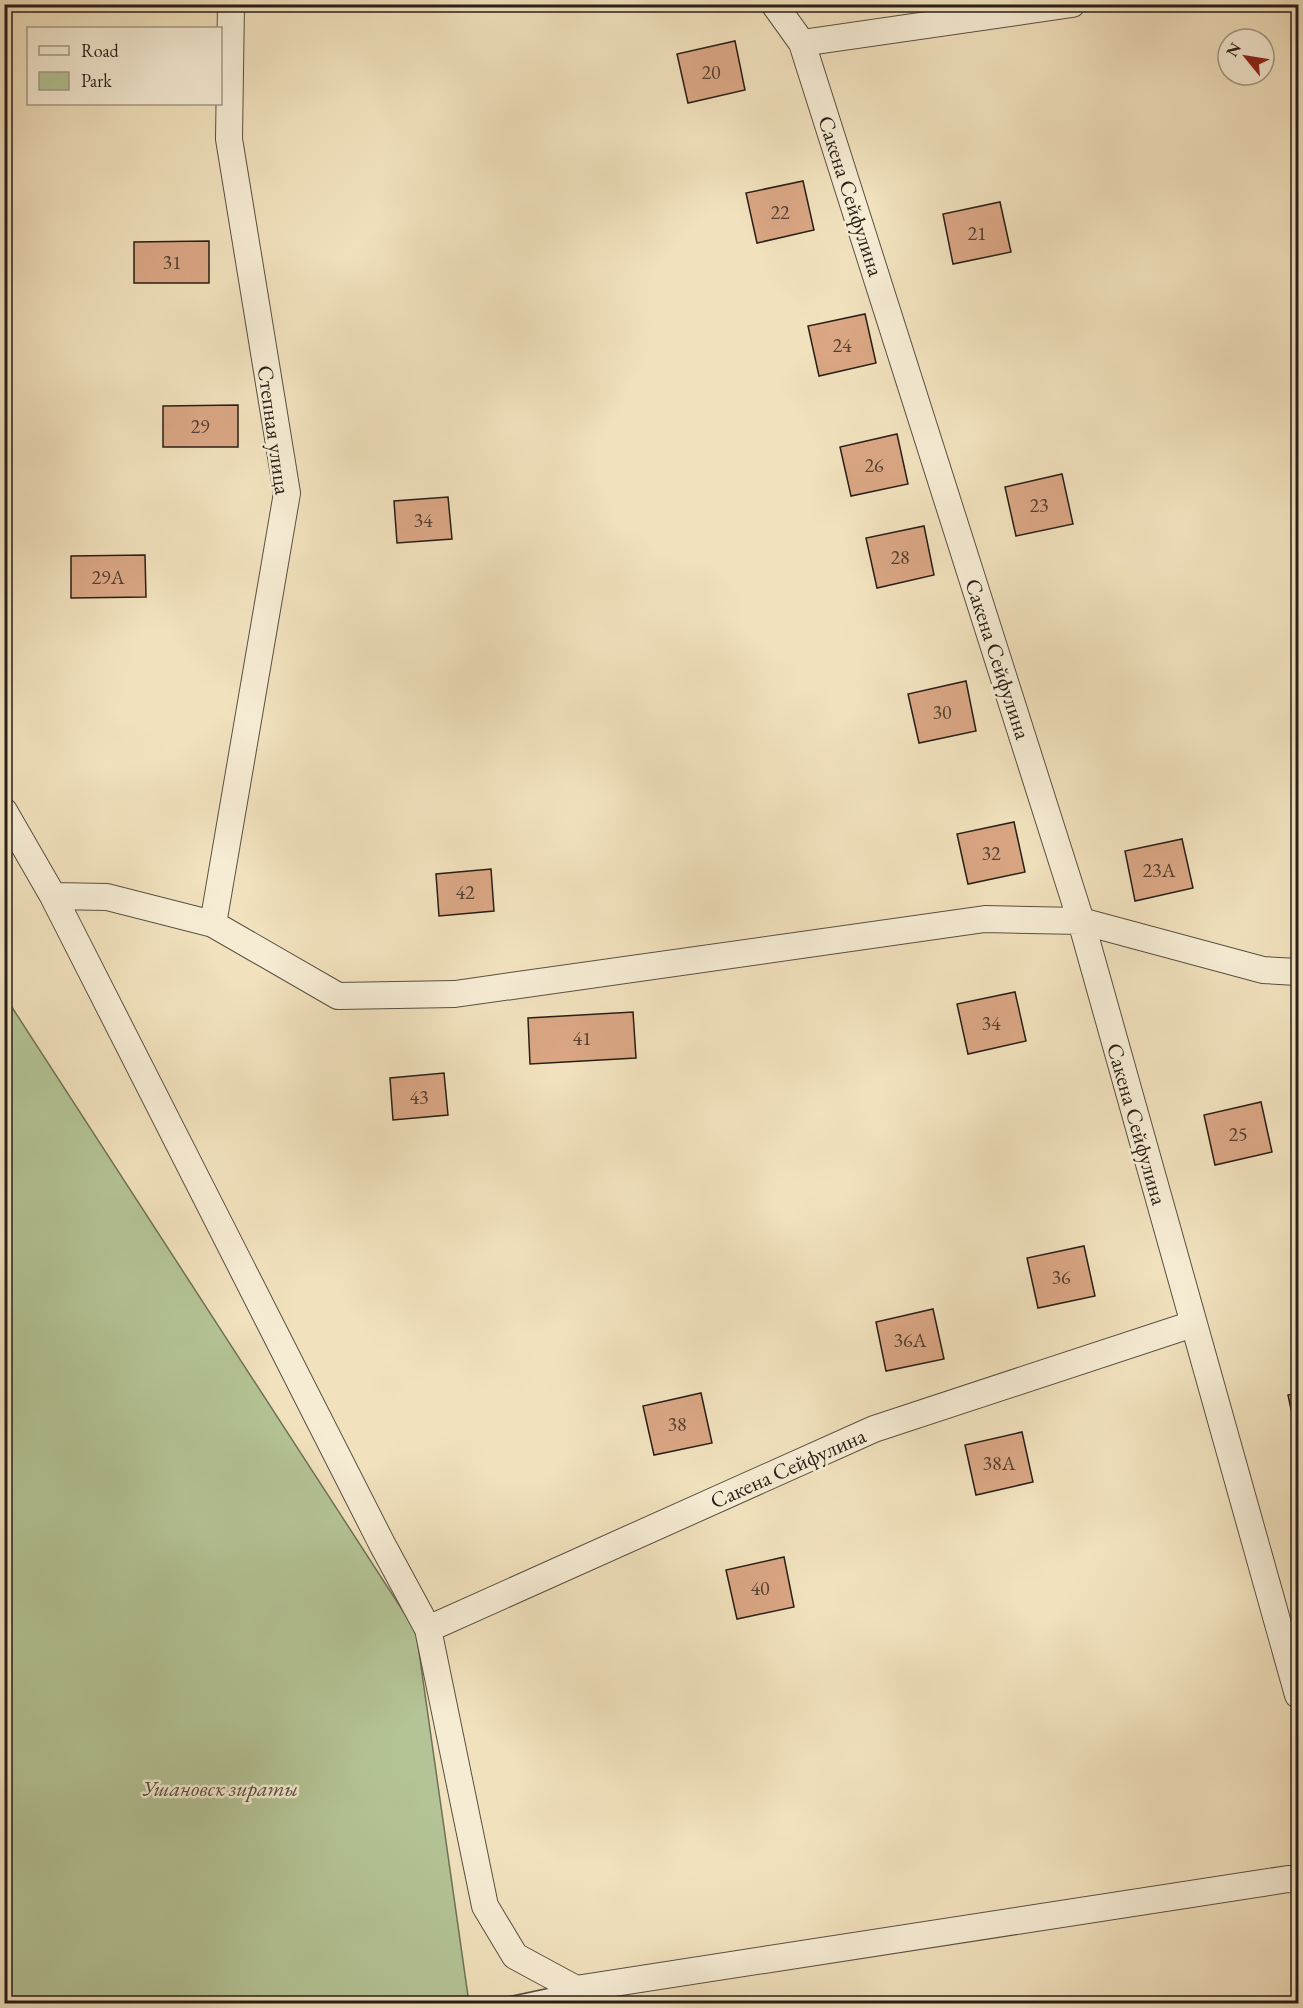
<svg xmlns="http://www.w3.org/2000/svg" width="1303" height="2008" font-family="'EB Garamond',serif">
	<style>
		.green { fill: #b4c496; stroke: #6e7256; stroke-width: 1.5 }
		.building { fill: #daa684; stroke: #281f17; stroke-width: 1.5 }
		.lines { fill: none; stroke-linecap: round; stroke-linejoin: round }
		.service-casing { stroke: #5a5040; stroke-width: 15 }
		.minor-casing { stroke: #5a5040; stroke-width: 28 }
		.service { stroke: #f6ecd4; stroke-width: 12 }
		.minor { stroke: #f6ecd4; stroke-width: 26 }
		.labels { text-anchor: middle; dominant-baseline: central; stroke-width: 5; stroke-linejoin: round; paint-order: stroke }
		.number-label { font-size: 20px; fill: #544132 }
		.street-label { font-size: 22px; fill: #281f17; stroke: #f6ecd4 }
		.park-label { font-size: 22px; font-style: italic; fill: #52513d; stroke: #f6ecd4 }
	</style>
	<rect width="100%" height="100%" fill="#f1e1bd"/>
	<filter id="stains"><feTurbulence type="fractalNoise" baseFrequency=".00333" numOctaves="4"/><feColorMatrix values="0 0 0 0 .2 0 0 0 0 .09 0 0 0 0 .02 0 0 0 .5 -.17"/></filter>
	<radialGradient id="worn" r=".72"><stop offset=".6" stop-color="#630" stop-opacity="0"/><stop offset="1" stop-color="#630" stop-opacity=".3"/></radialGradient>
	<path class="green" d="M4,995L416,1631L469,2003H5Z"/>
	<path class="building" d="M735,41L745,90L688,103L677,54Z
		M803,181L814,230L757,243L746,193Z
		M1000,202L1011,252L953,264L943,214Z
		M209,241V283H134V242Z
		M865,314L876,363L819,376L808,326Z
		M238,405V447H163V406Z
		M897,434L908,484L851,496L840,447Z
		M1062,474L1073,524L1016,536L1005,487Z
		M448,497L452,539L397,543L394,501Z
		M924,526L934,575L877,588L866,538Z
		M145,555L146,597L71,598V556Z
		M966,681L976,731L919,743L908,694Z
		M1014,822L1025,872L968,884L957,834Z
		M1182,839L1193,888L1135,901L1125,851Z
		M491,869L494,911L439,916L436,874Z
		M1015,992L1026,1041L968,1054L957,1004Z
		M633,1012L636,1058L530,1064L528,1018Z
		M444,1073L448,1115L393,1120L390,1078Z
		M1261,1102L1272,1152L1215,1165L1204,1115Z
		M1084,1246L1095,1296L1038,1308L1027,1258Z
		M933,1309L944,1359L886,1371L876,1322Z
		M701,1393L712,1443L654,1455L643,1406Z
		M1298,1393V1442L1288,1395Z
		M1022,1432L1033,1482L976,1495L965,1445Z
		M784,1557L794,1607L737,1619L726,1570Z"/>
	<g class="lines">
		<g class="service-casing">
			<path id="service" d="M507,2004L572,1990"/>
		</g>
		<g class="minor-casing">
			<path id="minor" d="M774,4L802,43L1081,921L1298,1695
				M802,43L1072,4
				M4,811L53,896L382,1544L428,1629L485,1906L515,1956L576,1989L1288,1879L1298,1880
				M53,896L107,897L213,924L338,996L455,994L985,919L1081,921L1263,970L1298,972
				M213,924L287,493L229,139L231,4
				M428,1629L874,1429L1193,1324"/>
		</g>
		<use href="#service" class="service"/>
		<use href="#minor" class="minor"/>
	</g>
	<g class="labels">
		<g class="number-label">
			<text x="711" y="72">20</text>
			<text x="780" y="212">22</text>
			<text x="977" y="233">21</text>
			<text x="172" y="262">31</text>
			<text x="842" y="345">24</text>
			<text x="200" y="426">29</text>
			<text x="874" y="465">26</text>
			<text x="1039" y="505">23</text>
			<text x="423" y="520">34</text>
			<text x="900" y="557">28</text>
			<text x="108" y="577">29А</text>
			<text x="942" y="712">30</text>
			<text x="991" y="853">32</text>
			<text x="1159" y="870">23А</text>
			<text x="465" y="892">42</text>
			<text x="991" y="1023">34</text>
			<text x="582" y="1038">41</text>
			<text x="419" y="1097">43</text>
			<text x="1238" y="1134">25</text>
			<text x="1061" y="1277">36</text>
			<text x="910" y="1340">36А</text>
			<text x="677" y="1424">38</text>
			<text x="999" y="1463">38А</text>
			<text x="760" y="1588">40</text>
		</g>
		<g class="street-label">
			<text transform="translate(851 196) rotate(72)">Сакена Сейфулина</text>
			<text transform="translate(274 430) rotate(82)">Степная улица</text>
			<text transform="translate(998 659) rotate(72)">Сакена Сейфулина</text>
			<text transform="translate(1137 1124) rotate(74)">Сакена Сейфулина</text>
			<text transform="translate(788 1468) rotate(-24)">Сакена Сейфулина</text>
		</g>
		<g class="park-label">
			<text x="220" y="1788">Ушановск зираты</text>
		</g>
	</g>
	<rect width="1303" height="2008" fill="none" stroke="#f1e1bd" stroke-width="24"/>
	<rect x="6" y="6" width="1291" height="1996" fill="none" stroke="#281f17" stroke-width="3"/>
	<rect x="12" y="12" width="1279" height="1984" fill="none" stroke="#281f17" stroke-width="1.5"/>
	<rect x="27" y="27" width="195" height="78" fill="#f6ecd4" stroke="#a49a88" stroke-width="1.5"/>
	<rect x="39" y="46" width="30" height="9" fill="#f6ecd4" stroke="#a49a88" stroke-width="1.5"/>
	<text x="81" y="57" font-size="18" fill="#281f17">Road</text>
	<rect x="39" y="72" width="30" height="18" fill="#b4c496" stroke="#a49a88" stroke-width="1.5"/>
	<text x="81" y="87" font-size="18" fill="#281f17">Park</text>
	<g transform="translate(1246 57) rotate(300)"><circle r="28" fill="#f6ecd4" stroke="#a49a88" stroke-width="1.5"/>
	<path d="M0-4.5L10 22L0 15L-10 22Z" fill="#8f2418"/>
	<text y="-9" font-size="16" font-weight="bold" text-anchor="middle" fill="#281f17">N</text>
	</g>
	<rect width="100%" height="100%" filter="url(#stains)"/>
	<rect width="100%" height="100%" fill="url(#worn)"/>
</svg>
